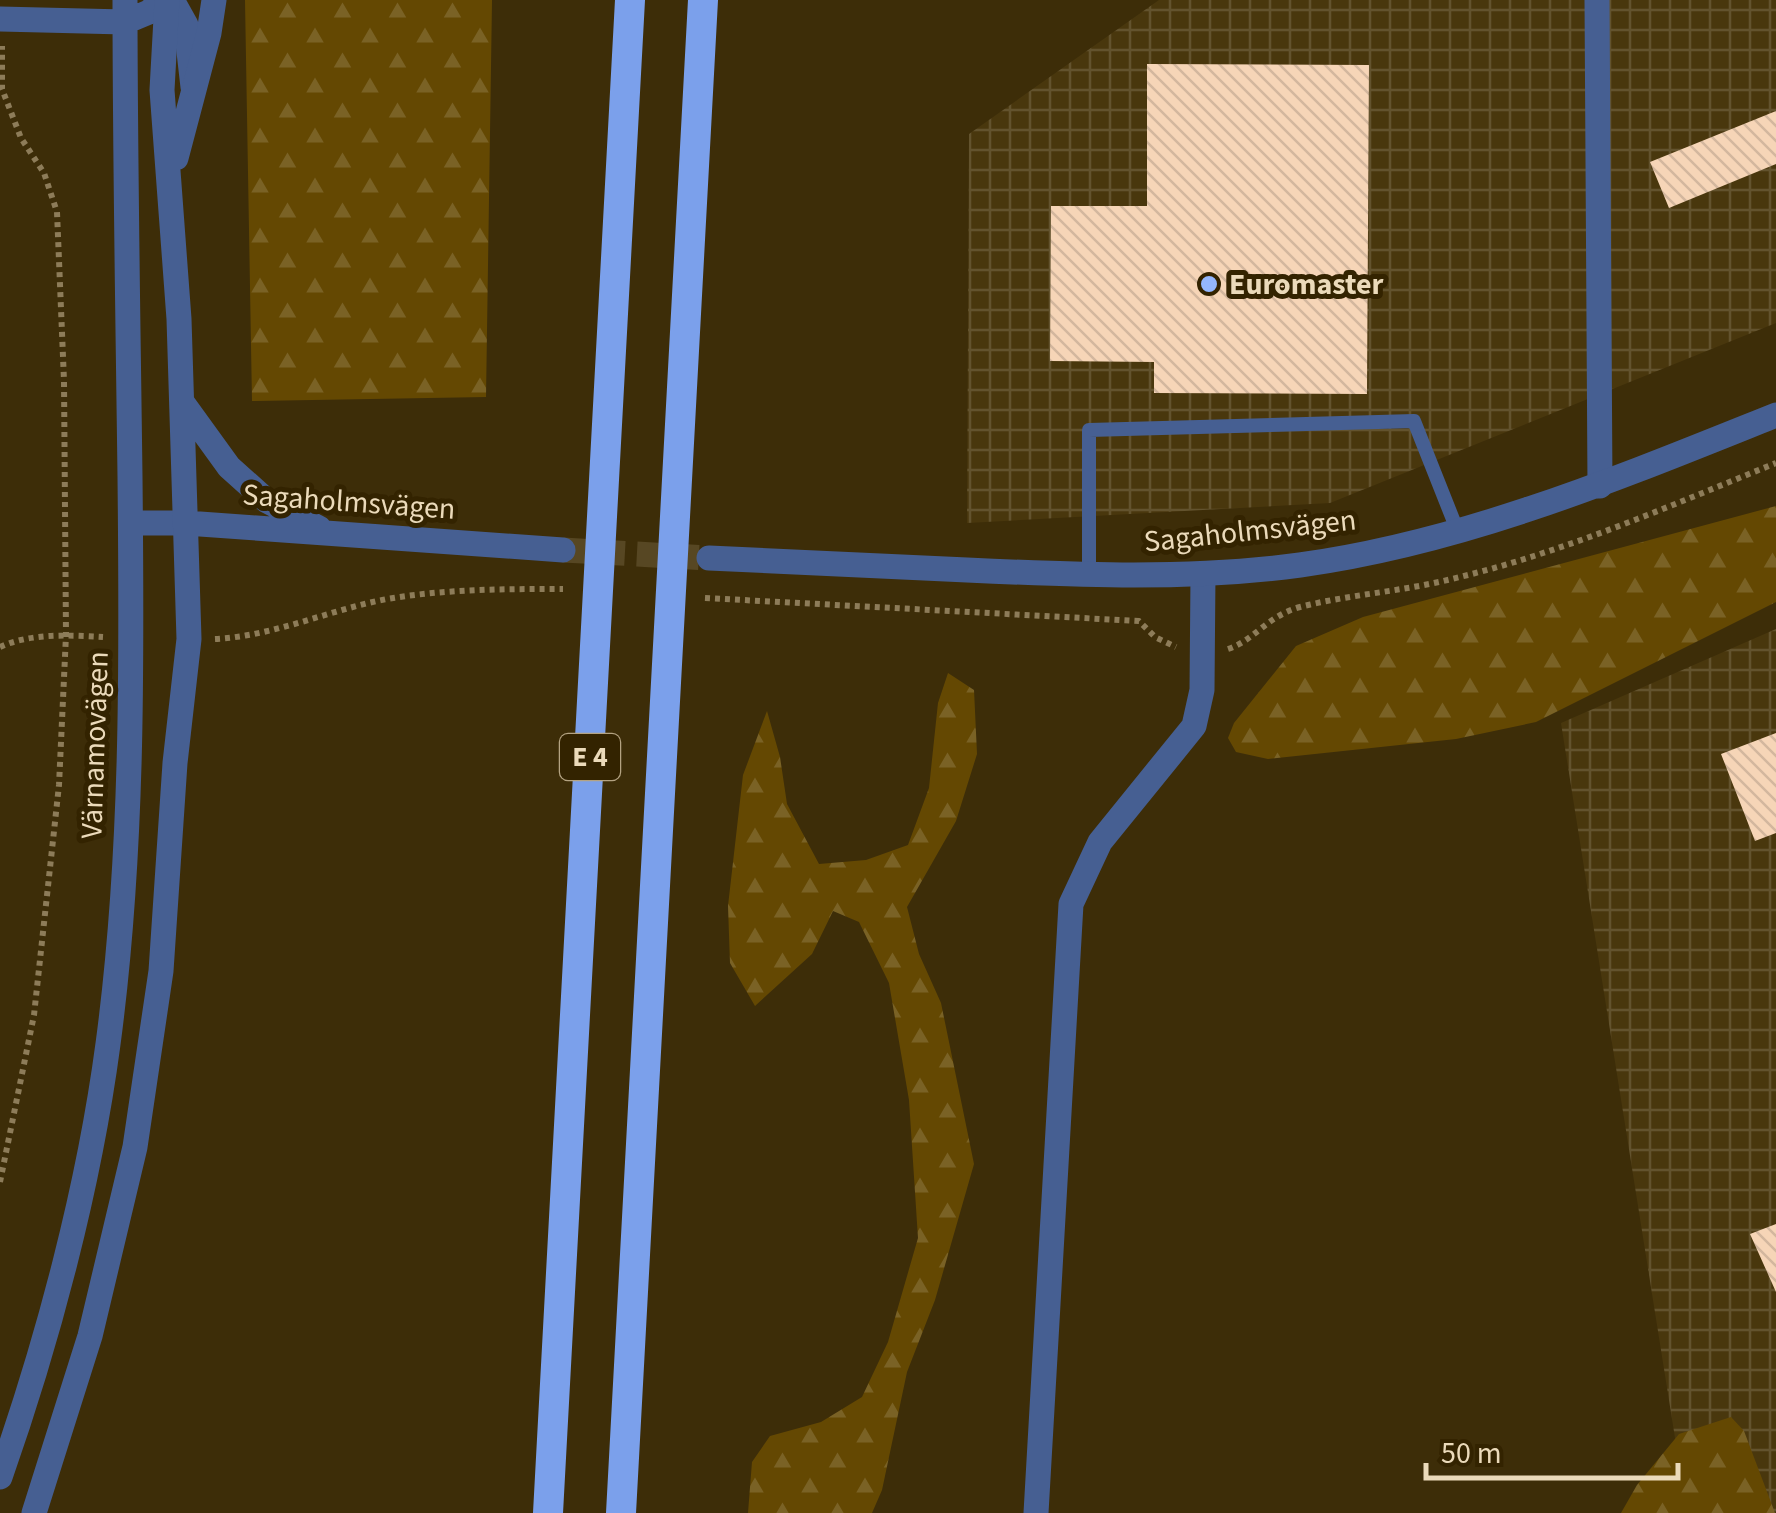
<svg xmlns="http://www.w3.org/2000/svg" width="1776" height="1513" font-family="'Source Sans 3',sans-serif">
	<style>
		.industrial { fill: url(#industrial-grid) }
		.forest { fill: url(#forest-firs) }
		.building { fill: url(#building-back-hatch) }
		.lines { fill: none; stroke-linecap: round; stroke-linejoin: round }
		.tertiary-tunnel { stroke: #574723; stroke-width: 25; stroke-dasharray: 25 12; stroke-linecap: butt }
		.path { stroke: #8d7c59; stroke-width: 6; stroke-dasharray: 5 5; stroke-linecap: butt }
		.service { stroke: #465f92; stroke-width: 14 }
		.minor { stroke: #465f92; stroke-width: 25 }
		.tertiary { stroke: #465f92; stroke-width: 25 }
		.motorway { stroke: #7ba0eb; stroke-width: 30 }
		.poi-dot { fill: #94b7fd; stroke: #332300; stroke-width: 4 }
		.labels { text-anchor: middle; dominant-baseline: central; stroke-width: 10; stroke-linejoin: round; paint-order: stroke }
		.shield { fill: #332300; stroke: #b4a382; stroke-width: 2.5 }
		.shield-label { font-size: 28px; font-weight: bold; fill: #ebdaba }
		.poi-label { font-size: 30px; font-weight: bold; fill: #ebdaba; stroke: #332300; text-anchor: start }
		.street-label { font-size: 30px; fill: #ebdaba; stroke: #332300 }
	</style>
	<defs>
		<pattern id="industrial-grid" width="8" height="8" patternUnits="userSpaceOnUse" patternTransform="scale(2.5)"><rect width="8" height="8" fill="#49370d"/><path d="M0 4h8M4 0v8" fill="none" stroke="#63532e"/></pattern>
		<pattern id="forest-firs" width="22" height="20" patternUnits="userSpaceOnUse" patternTransform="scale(2.5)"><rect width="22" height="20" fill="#644802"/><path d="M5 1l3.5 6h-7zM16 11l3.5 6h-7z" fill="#7a6225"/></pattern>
		<pattern id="building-back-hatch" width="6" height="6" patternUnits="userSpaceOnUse" patternTransform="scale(2.5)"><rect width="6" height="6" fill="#f6d5b7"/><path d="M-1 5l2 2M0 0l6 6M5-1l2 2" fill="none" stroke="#d3b79e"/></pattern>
	</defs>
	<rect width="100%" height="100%" fill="#3d2d08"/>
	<path class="industrial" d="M1159,0H1776V323L1330,503L967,523L969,134Z
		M1776,629V1513H1687L1561,723Z"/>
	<path class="forest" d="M245,0H492L486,397L252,401Z
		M1776,506V602L1536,722L1456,739L1268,759L1236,752L1228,738L1234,723L1296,646L1363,617Z
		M948,673L974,690L977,754L956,821L907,907L919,954L941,1003L974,1164L935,1300L907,1372L882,1490L872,1513H748L752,1462L770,1436L821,1422L862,1397L888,1342L918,1238L909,1100L889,983L859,922L833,911L812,954L755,1006L730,963L728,906L743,775L767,711L780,757L787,804L819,864L866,860L908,845L929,788L938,703Z
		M1731,1417L1744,1431L1775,1513H1621L1637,1485L1679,1434Z"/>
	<path class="building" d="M1147,64L1369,65L1367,394L1154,393V362L1050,361L1051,206H1147Z
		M1776,111V164L1669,208L1650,162Z
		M1776,733V833L1755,841L1721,754Z
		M1776,1224V1292L1750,1234Z"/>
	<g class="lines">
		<path class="tertiary-tunnel" d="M563,550L709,558"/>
		<path class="path" d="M705,598L1139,621L1155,637L1176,647
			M215,639C274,636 329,610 387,599C445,589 504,589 563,589
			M0,647C30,633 70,635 103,637
			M1228,649C1255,640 1267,616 1300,607C1347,595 1396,592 1443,581C1558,555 1667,507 1776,463
			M0,1182L34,1015L59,785L66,635L64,381L57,212L44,173L21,138L2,89V46"/>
		<path class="service" d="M1089,576V430L1414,421L1458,532"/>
		<path class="minor" d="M172,0L186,25L193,87
			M1597,0L1600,486
			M0,19L125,22L149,12L163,0
			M131,523H186
			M0,1477C48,1341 89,1187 108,1044C133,857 132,666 130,477C128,318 125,159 125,0
			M1036,1513L1071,904L1100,842L1194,726L1202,690L1203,574"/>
		<path class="tertiary" d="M176,158L209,33L214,0
			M182,402L229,467L267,501L319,528
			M186,523L563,550
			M709,558C795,562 881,566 967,570C1078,575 1189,580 1300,565C1466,542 1621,477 1776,415
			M34,1513L90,1336L135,1147L161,971L175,763L189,639L179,319L162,90L167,0"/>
		<path class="motorway" d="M548,1513L630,0
			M621,1513L703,0"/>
	</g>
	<circle class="poi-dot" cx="1209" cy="284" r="10"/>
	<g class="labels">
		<rect class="shield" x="560" y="734" width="60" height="46" rx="8"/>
		<g class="shield-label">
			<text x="590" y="757">E 4</text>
		</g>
		<g class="poi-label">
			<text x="1229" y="284">Euromaster</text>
		</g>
		<g class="street-label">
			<text transform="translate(349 502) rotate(4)">Sagaholmsvägen</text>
			<text transform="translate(1250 531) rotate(-6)">Sagaholmsvägen</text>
			<text transform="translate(95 745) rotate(-88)">Värnamovägen</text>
		</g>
	</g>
	<path d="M1426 1463v15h252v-15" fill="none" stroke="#ebdaba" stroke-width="5"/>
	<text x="1441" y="1463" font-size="30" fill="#ebdaba" stroke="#332300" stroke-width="8" paint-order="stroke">50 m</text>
</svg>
